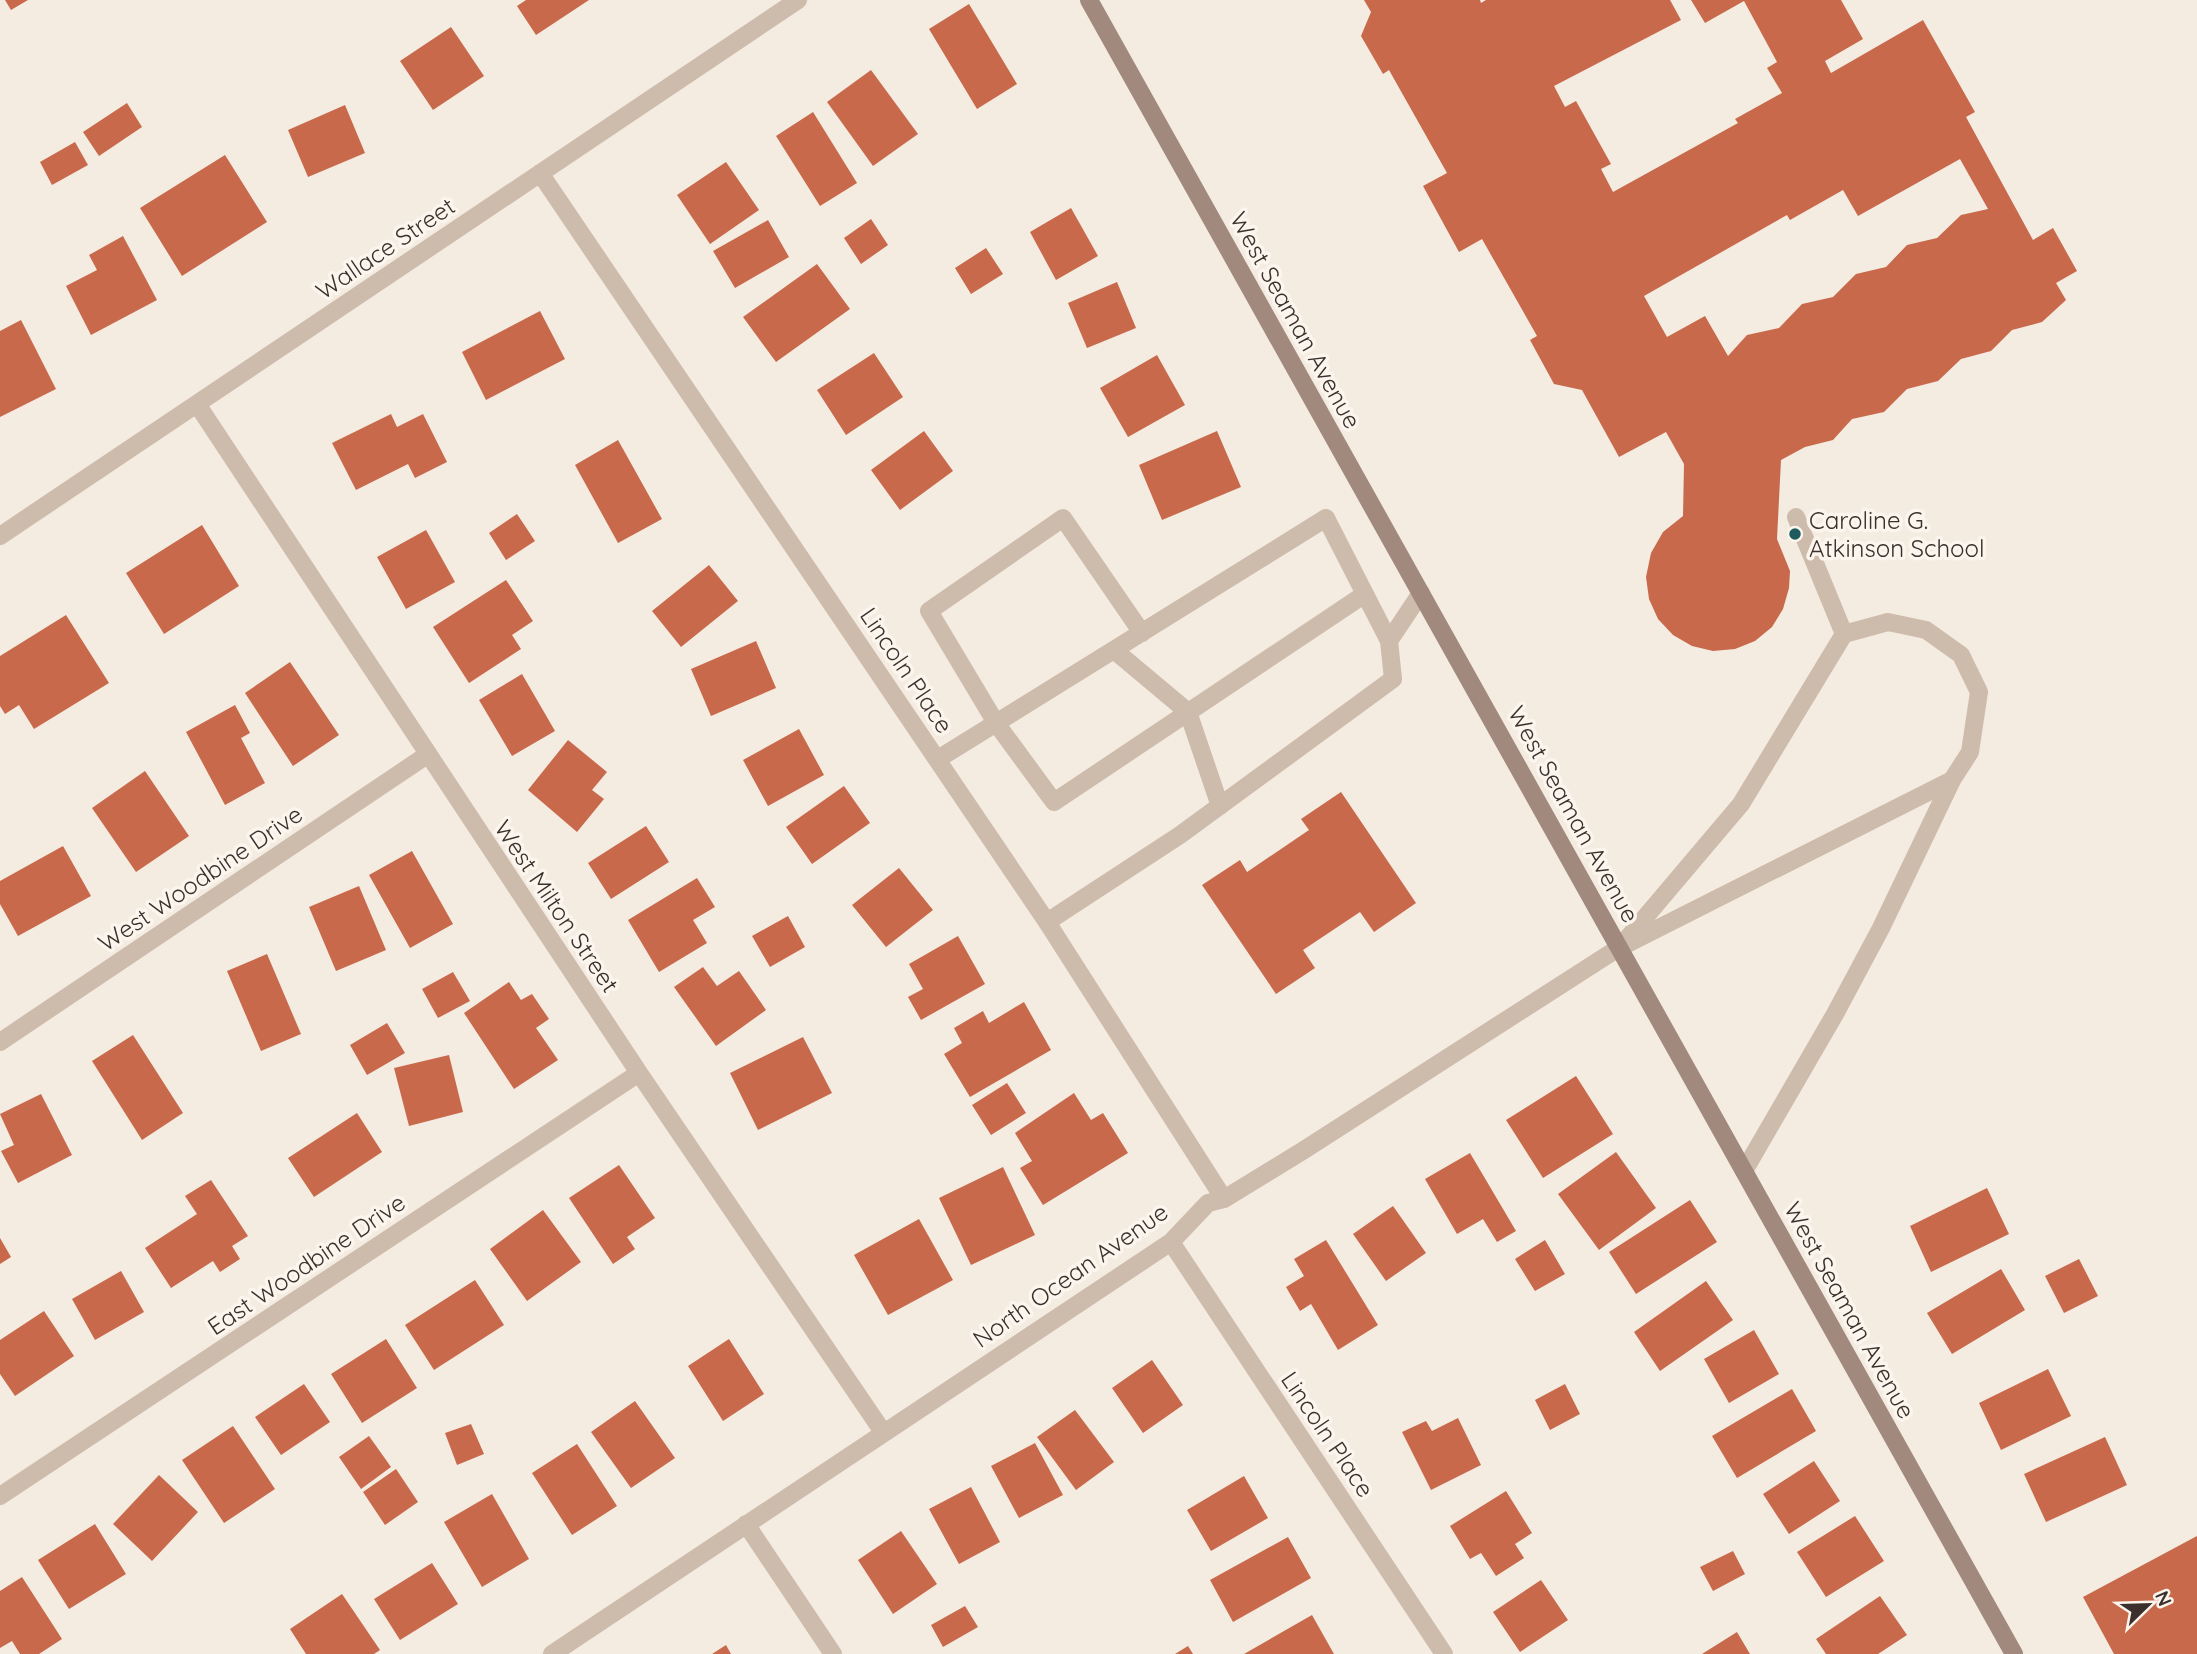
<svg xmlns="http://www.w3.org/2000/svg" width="2197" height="1654" font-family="Quicksand,sans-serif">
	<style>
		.building { fill: #c8694b; fill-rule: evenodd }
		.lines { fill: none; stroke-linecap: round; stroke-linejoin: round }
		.lane { stroke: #cdbbac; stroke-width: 18 }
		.street { stroke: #cdbbac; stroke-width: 18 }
		.secondary { stroke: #a18a7d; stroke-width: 18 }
		.poi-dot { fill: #1f5a5e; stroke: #fbf5ee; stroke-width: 2.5 }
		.labels { text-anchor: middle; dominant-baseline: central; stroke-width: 7; stroke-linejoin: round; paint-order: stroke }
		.street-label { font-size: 24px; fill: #3b302b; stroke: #fbf5ee }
		.poi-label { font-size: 24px; fill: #3b302b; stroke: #fbf5ee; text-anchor: start }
	</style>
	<rect width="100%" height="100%" fill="#f4ebe1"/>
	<path class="building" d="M5,0H28L11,10Z
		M526,0H589L536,35L517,6Z
		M1364,0H1480L1481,3L1486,0H1670L1681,20L1554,86L1565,107L1576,101L1611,164L1601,169L1613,192L1738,123L1735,119L1782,93L1767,68L1777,62L1744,1L1705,23L1691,0H1841L1863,39L1825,61L1831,73L1923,20L1975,112L1966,117L2033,240L2053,228L2077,271L2056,283L2066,300L2042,322L2012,330L1991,351L1961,359L1938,381L1907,389L1884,412L1852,419L1833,440L1805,447L1781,460L1777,539L1790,571L1789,588L1783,609L1772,627L1755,641L1735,649L1713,651L1692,646L1673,635L1658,619L1649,599L1646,577L1651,553L1663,532L1683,516L1684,464L1666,432L1619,457L1582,390L1554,384L1530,340L1537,336L1482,239L1459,252L1423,186L1447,173L1389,70L1383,74L1361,36L1371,12ZM1960,159L1988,209L1961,215L1937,238L1907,245L1886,267L1856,274L1833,297L1802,304L1779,328L1747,335L1728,356L1705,316L1667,337L1644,296L1787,215L1790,220L1843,190L1858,216Z
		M969,4L1017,84L977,109L929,29Z
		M451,27L484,76L433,110L400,61Z
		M871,70L918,134L873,166L827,102Z
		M127,103L142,127L99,156L83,132Z
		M345,105L365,153L308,177L288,130Z
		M813,112L857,183L820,206L776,136Z
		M75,142L88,165L52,185L40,162Z
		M225,155L267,222L182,276L140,208Z
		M726,162L759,210L710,244L677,195Z
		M1071,208L1098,256L1056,280L1030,232Z
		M871,219L888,245L861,264L844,238Z
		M768,220L789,257L735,288L713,251Z
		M123,236L157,300L91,335L66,286L97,270L89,255Z
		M986,248L1003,274L971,294L955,268Z
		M817,264L850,309L776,362L743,317Z
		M1117,282L1136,328L1087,348L1068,303Z
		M540,311L565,359L486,400L462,352Z
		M21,320L56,389L0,417V331Z
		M874,353L903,397L846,435L817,390Z
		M1157,355L1185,405L1128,437L1100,388Z
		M391,414L397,427L423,414L447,462L415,478L408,464L356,490L332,443Z
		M924,431L953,471L900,510L871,470Z
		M1217,431L1241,487L1162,520L1139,465Z
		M618,440L662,519L618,543L575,465Z
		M517,514L535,541L506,560L489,533Z
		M202,525L239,586L164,634L126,573Z
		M426,530L455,582L406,609L377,557Z
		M709,565L738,601L681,647L652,611Z
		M506,580L533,621L512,635L521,649L469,683L433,627Z
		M66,615L109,683L34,729L19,705L5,714L0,706V656Z
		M756,641L776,688L711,716L691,669Z
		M290,662L339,735L293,766L245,693Z
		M522,674L555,731L512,756L479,700Z
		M235,705L250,733L241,738L265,783L225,805L186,732Z
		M799,729L824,775L768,806L743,760Z
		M568,740L607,772L592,790L604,799L577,832L528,790Z
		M145,771L189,836L136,872L92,808Z
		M844,786L870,823L812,864L786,827Z
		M1341,792L1416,903L1374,932L1360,912L1303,950L1315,968L1276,994L1202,885L1240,860L1247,872L1309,830L1301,819Z
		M646,826L669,862L611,899L588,863Z
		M63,846L91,896L18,936L0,904V881Z
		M412,851L453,924L410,948L369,875Z
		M899,868L933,910L886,947L852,905Z
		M697,878L715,907L693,920L707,943L659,972L628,920Z
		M359,886L386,950L336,971L309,907Z
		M788,916L805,947L770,967L752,936Z
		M958,936L985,984L921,1020L908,997L923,989L909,964Z
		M267,954L301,1034L261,1051L227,971Z
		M703,967L717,986L739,971L766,1010L716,1046L674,987Z
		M453,972L470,1001L438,1018L422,989Z
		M509,982L521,1000L532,994L549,1019L536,1028L558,1060L514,1089L464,1013Z
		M1024,1002L1051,1050L970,1097L944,1054L962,1043L954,1028L983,1011L989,1023Z
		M387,1023L405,1053L367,1075L350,1045Z
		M133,1035L183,1113L142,1140L92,1061Z
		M803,1037L832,1093L758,1130L730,1073Z
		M449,1055L463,1112L409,1126L394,1068Z
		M1576,1076L1613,1134L1543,1178L1506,1120Z
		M1007,1083L1026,1113L991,1135L972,1105Z
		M1074,1093L1091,1120L1103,1113L1128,1153L1043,1205L1020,1168L1032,1161L1015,1133Z
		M41,1094L72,1155L18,1183L1,1151L14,1145L0,1114Z
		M357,1113L382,1152L314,1197L288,1158Z
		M1616,1152L1656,1208L1599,1250L1558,1194Z
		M1470,1153L1516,1231L1497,1242L1483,1219L1457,1234L1425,1179Z
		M619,1165L655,1218L627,1237L635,1249L613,1264L569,1198Z
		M1003,1167L1035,1235L971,1265L939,1198Z
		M211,1180L248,1236L232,1246L240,1259L220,1272L213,1261L171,1288L145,1248L197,1214L185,1196Z
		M1987,1188L2009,1234L1931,1272L1910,1226Z
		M1690,1200L1717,1242L1636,1294L1609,1252Z
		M1393,1206L1426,1253L1386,1281L1353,1234Z
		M543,1210L581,1262L527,1301L490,1249Z
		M919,1219L953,1280L888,1315L854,1255Z
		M0,1238L11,1257L0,1264Z
		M1326,1240L1378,1325L1338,1350L1311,1304L1300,1311L1286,1287L1304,1276L1294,1259Z
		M1545,1240L1565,1274L1535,1291L1515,1259Z
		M2079,1259L2098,1296L2064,1313L2045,1276Z
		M2001,1269L2025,1310L1952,1354L1927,1313Z
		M121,1271L144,1312L95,1340L72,1299Z
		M475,1280L504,1325L434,1370L405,1325Z
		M1706,1281L1733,1320L1660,1371L1634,1332Z
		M44,1311L74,1356L15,1396L0,1374V1340Z
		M1754,1330L1779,1374L1729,1403L1704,1359Z
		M386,1339L417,1388L362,1423L331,1374Z
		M729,1339L764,1394L723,1421L688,1366Z
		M1152,1360L1183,1405L1143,1433L1112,1388Z
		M2048,1369L2071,1416L2001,1450L1979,1403Z
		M304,1384L330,1422L281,1455L255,1417Z
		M1565,1384L1580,1414L1550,1430L1535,1400Z
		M1792,1389L1816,1431L1737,1478L1712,1436Z
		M635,1401L675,1458L631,1488L591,1432Z
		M1075,1410L1114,1462L1076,1490L1037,1437Z
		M1458,1418L1481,1465L1431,1490L1402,1432L1426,1421L1432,1431Z
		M471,1424L484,1454L457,1465L445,1433Z
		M233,1426L275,1489L224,1523L182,1460Z
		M369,1436L391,1467L361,1489L339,1457Z
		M2105,1437L2127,1485L2046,1522L2024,1474Z
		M1035,1443L1063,1495L1019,1518L991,1466Z
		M577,1444L617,1506L572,1535L532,1473Z
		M1814,1461L1840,1501L1789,1534L1763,1494Z
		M396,1469L418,1502L385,1525L363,1492Z
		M159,1475L198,1512L152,1561L113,1524Z
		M1244,1476L1268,1518L1211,1551L1187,1510Z
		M971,1487L1000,1542L959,1564L929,1509Z
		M1506,1491L1532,1533L1515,1544L1524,1558L1496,1576L1481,1553L1470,1559L1450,1526Z
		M492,1494L529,1559L482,1587L444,1522Z
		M1855,1516L1884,1561L1826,1597L1797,1552Z
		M95,1524L126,1574L69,1609L38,1560Z
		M901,1531L937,1584L893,1614L858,1560Z
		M2197,1536V1654H2114L2083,1597Z
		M1288,1537L1311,1578L1233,1622L1210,1580Z
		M1733,1551L1745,1574L1713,1591L1700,1567Z
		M432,1563L458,1604L400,1640L374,1599Z
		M22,1577L62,1639L39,1654H20L12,1641L0,1648V1591Z
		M1541,1580L1568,1620L1520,1652L1493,1612Z
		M342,1594L380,1650L374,1654H306L290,1629Z
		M1880,1596L1907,1635L1878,1654H1826L1816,1639Z
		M965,1606L978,1627L943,1647L931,1625Z
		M1312,1615L1334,1654H1244Z
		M1737,1632L1750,1654H1702Z
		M726,1645L731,1654H712Z
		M1188,1646L1193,1654H1175Z"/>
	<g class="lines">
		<path class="lane" d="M1796,517L1844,634
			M1142,633L1063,518L929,611L996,723L1054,802L1365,594
			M1389,641L1421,593
			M1114,650L1188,712L1220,806
			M938,759L1326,518L1389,641L1393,679L1180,835L1047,922
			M1627,944L1952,780
			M1620,947L1741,804L1844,634L1888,622L1926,630L1961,655L1979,692L1970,752L1952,780L1881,928L1835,1014L1744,1171"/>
		<path class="street" d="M540,173L1047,922L1224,1199
			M197,404L639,1073L883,1432
			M0,536L798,0
			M0,1042L427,755
			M1171,1242L1444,1654
			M0,1496L639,1073
			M746,1524L833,1654
			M552,1654L1171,1242L1208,1203L1224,1199L1304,1150L1620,947"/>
		<path class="secondary" d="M1089,0L2014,1654"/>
	</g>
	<circle class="poi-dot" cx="1795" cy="534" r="7"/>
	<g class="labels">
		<g class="street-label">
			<text transform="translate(385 248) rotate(-34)">Wallace Street</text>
			<text transform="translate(1296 320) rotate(61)">West Seaman Avenue</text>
			<text transform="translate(907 670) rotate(56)">Lincoln Place</text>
			<text transform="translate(1574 814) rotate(61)">West Seaman Avenue</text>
			<text transform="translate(200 878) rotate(-34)">West Woodbine Drive</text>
			<text transform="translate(557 906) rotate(56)">West Milton Street</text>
			<text transform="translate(306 1264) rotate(-34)">East Woodbine Drive</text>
			<text transform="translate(1070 1275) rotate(-35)">North Ocean Avenue</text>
			<text transform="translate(1850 1310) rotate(61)">West Seaman Avenue</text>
			<text transform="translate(1328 1434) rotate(56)">Lincoln Place</text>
		</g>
		<g class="poi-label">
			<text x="1809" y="520">Caroline G.<tspan x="1809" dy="28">Atkinson School</tspan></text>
		</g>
	</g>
	<g transform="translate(2148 1605) rotate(67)" stroke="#fbf5ee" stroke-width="5" paint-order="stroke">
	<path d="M0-5L12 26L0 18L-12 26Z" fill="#3b302b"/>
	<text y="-10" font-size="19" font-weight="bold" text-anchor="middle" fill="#3b302b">N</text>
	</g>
</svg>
